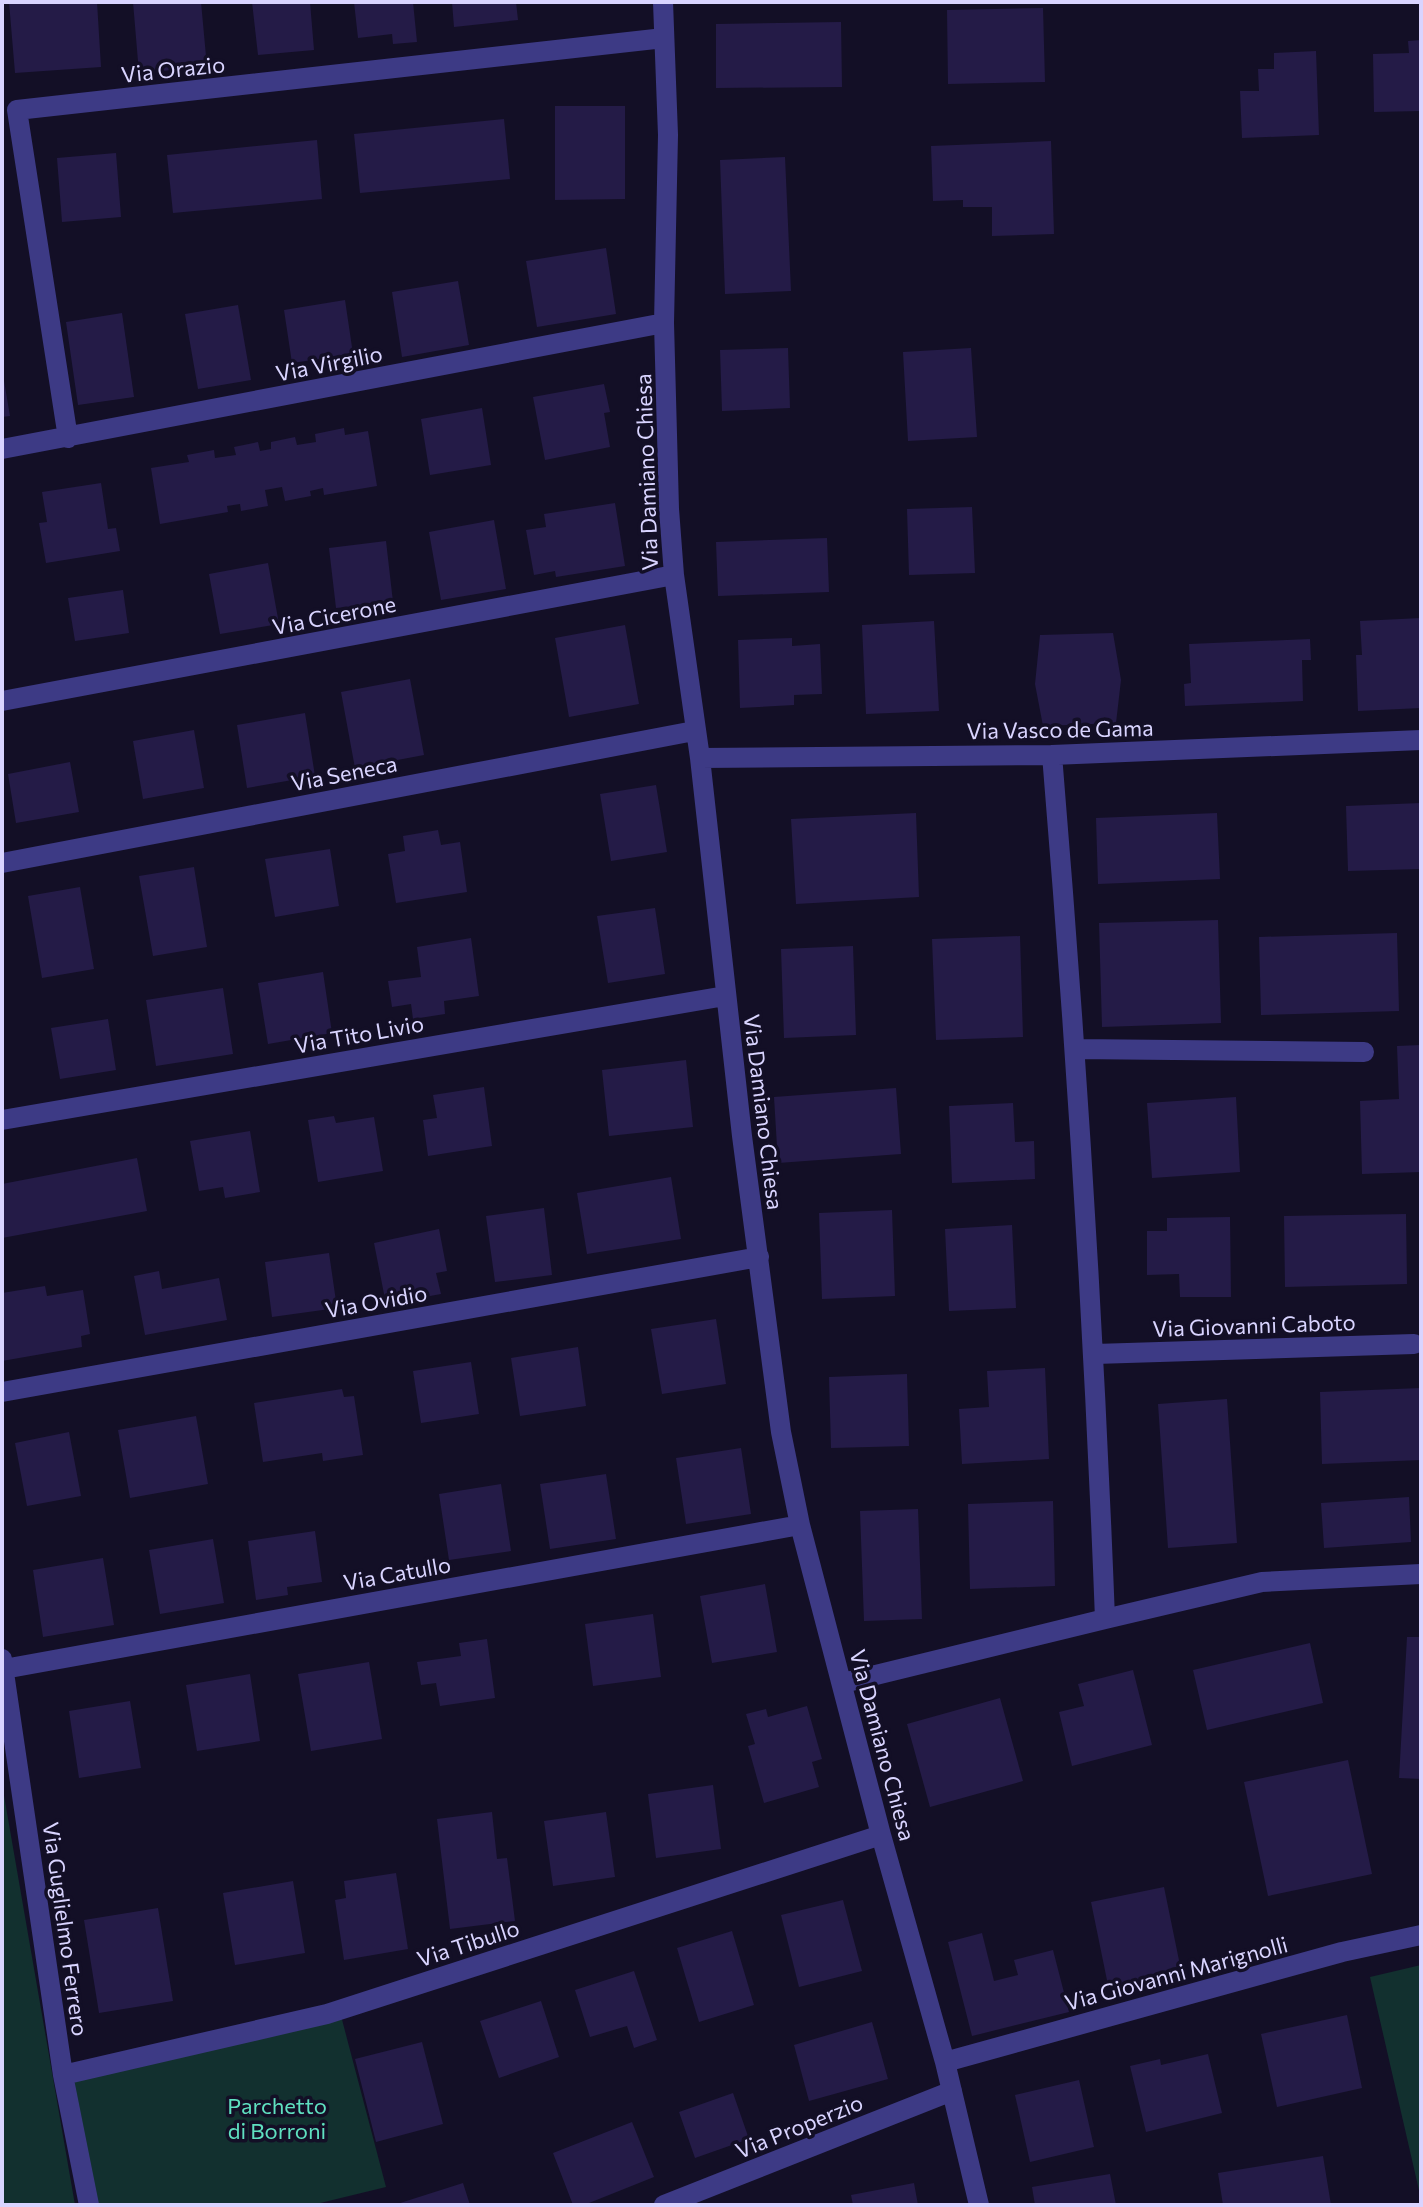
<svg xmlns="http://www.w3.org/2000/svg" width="1423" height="2207" font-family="Commissioner,sans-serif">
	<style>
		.green { fill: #12302f }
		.building { fill: #241b47 }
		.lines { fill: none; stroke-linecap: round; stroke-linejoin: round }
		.minor { stroke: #3d3a85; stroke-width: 20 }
		.labels { text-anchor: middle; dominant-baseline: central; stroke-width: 7; stroke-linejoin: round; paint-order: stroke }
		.street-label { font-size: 22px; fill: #d9d4ff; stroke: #130f26 }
		.park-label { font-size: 22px; fill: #5fe0c0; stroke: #130f26 }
	</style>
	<rect width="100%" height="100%" fill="#130f26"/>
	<path class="green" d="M2,1784L75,2205H2Z
		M1421,1965V2199L1370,1977Z
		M340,2012L386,2187L312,2205H90L64,2076Z"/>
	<path class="building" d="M9,2H97L101,67L15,73Z
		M133,2H201L207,67L139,73Z
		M252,2H310L314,50L258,55Z
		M354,2H413L417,42L393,44L392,34L358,38Z
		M452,2H516L518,20L454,27Z
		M1043,8L1045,82L948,84L947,10Z
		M841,22L842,87L716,88V24Z
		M1421,40V111L1374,112L1373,54L1409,53L1408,41Z
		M1316,51L1319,135L1242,138L1240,91H1259L1258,69H1274V53Z
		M555,106H625V199L555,200Z
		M504,119L510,179L360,193L354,134Z
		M317,140L322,199L173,213L167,155Z
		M1051,141L1054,234L992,236V207H963V200L933,201L931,146Z
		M116,153L121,217L62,222L57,158Z
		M785,157L791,291L725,294L720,160Z
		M606,248L616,314L537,327L526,261Z
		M458,281L469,345L402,357L392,292Z
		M345,300L353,354L292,363L284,310Z
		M238,305L251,380L198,389L185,314Z
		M122,313L134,397L78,405L66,322Z
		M788,348L790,408L722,411L720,350Z
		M971,348L977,437L908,441L903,352Z
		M2,369L10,416L2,417Z
		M604,384L610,412L604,413L610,447L545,460L533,397Z
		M482,408L491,465L430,475L421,419Z
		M344,428L345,435L368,431L377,486L324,495L323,488L310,491L311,496L285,501L282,487L265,490L268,506L241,511L240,504L227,506L228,512L160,524L151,468L189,462L187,455L214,450L215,458L236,455L234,447L258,442L260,451L271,449V442L295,437L297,445L316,442L315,434Z
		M101,483L108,529L116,528L120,551L46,563L39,523L47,522L42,492Z
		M615,503L625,566L556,577L555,571L534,575L526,530L546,527L544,514Z
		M972,507L975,573L909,575L907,509Z
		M494,520L506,589L441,600L429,532Z
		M827,538L829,592L718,596L716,542Z
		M386,541L393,602L336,608L329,548Z
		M268,563L279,624L220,634L209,574Z
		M123,590L129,633L75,641L68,598Z
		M1421,618V708L1358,711L1356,655H1362L1360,621Z
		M934,621L939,711L866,714L862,625Z
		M625,625L639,704L569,717L555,638Z
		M1113,633L1121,680L1116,723L1043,726L1035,684L1040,635Z
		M792,638V646L820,644L822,694L794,695V705L740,708L738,640Z
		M1310,639L1311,660H1302L1303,701L1185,706L1184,684L1191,683L1189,644Z
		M410,679L424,755L355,768L341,692Z
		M305,713L315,776L247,788L237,725Z
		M194,730L204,788L143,799L133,741Z
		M70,762L79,812L16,823L8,774Z
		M656,785L667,852L611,861L600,794Z
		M1421,803V869L1348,871L1346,806Z
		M916,813L919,897L796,904L791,819Z
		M1217,813L1220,879L1098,884L1096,818Z
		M438,830L441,845L460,842L467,892L396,903L388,854L405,851L403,836Z
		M330,849L339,906L275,917L265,859Z
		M194,867L207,947L153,956L139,876Z
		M80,887L94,969L42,978L28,896Z
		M655,908L665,974L608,983L597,916Z
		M1218,920L1221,1023L1102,1027L1099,923Z
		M1397,933L1399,1011L1261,1015L1259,937Z
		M1020,936L1023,1037L936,1040L932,939Z
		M471,938L479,996L444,1001L445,1014L413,1019L411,1004L392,1007L388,981L421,977L417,947Z
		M853,946L856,1035L784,1038L781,949Z
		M323,972L332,1033L268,1044L258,983Z
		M223,988L233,1054L156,1066L146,1000Z
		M108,1019L116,1070L60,1079L51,1028Z
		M1421,1045V1172L1362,1174L1360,1101L1399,1099L1397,1046Z
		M686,1060L693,1127L609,1136L602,1070Z
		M484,1087L492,1146L428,1156L423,1120L437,1118L433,1095Z
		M896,1088L901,1154L778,1163L774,1097Z
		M1236,1097L1240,1172L1152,1178L1147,1103Z
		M1013,1103L1015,1142L1034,1141L1035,1179L952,1183L949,1106Z
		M334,1116L336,1123L374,1117L383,1171L318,1182L308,1120Z
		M250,1131L260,1192L225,1198L223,1187L199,1191L190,1141Z
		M137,1158L147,1211L2,1238V1184Z
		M671,1177L681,1239L587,1254L577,1193Z
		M544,1208L552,1275L495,1282L486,1216Z
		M892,1210L895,1296L822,1299L819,1213Z
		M1406,1214L1407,1284L1285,1287L1284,1216Z
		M1230,1217L1231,1297H1180L1179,1274L1147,1275V1231H1167V1218Z
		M1012,1225L1016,1308L949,1311L945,1229Z
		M439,1229L447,1271L436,1273L441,1294L386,1304L374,1243Z
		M329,1253L337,1308L272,1317L265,1262Z
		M159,1271L162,1289L219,1278L227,1320L145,1335L134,1276Z
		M45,1286L47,1296L83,1290L90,1334L81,1336L82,1347L2,1361V1293Z
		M716,1319L726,1384L662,1394L651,1329Z
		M578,1347L586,1406L520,1416L511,1358Z
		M471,1362L479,1414L421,1423L413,1371Z
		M1045,1368L1049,1459L962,1464L959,1409L989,1407L987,1371Z
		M907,1374L909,1446L831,1448L829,1377Z
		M1421,1388V1460L1322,1464L1320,1392Z
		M342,1389L344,1397L354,1396L363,1455L323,1461L322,1453L263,1462L254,1403Z
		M1227,1399L1237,1543L1168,1548L1158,1404Z
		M196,1416L208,1484L130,1498L118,1430Z
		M69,1432L81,1496L27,1506L15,1443Z
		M741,1448L751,1514L686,1524L676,1458Z
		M606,1474L616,1539L550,1549L540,1484Z
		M501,1484L511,1551L449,1560L439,1494Z
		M1409,1497L1411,1542L1324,1548L1321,1503Z
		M1053,1501L1055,1586L970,1589L968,1504Z
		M918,1509L922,1619L864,1621L860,1511Z
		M315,1531L322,1582L287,1587L288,1595L256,1600L248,1541Z
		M213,1539L224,1603L160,1614L149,1550Z
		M103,1558L114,1625L43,1637L33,1570Z
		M765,1584L777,1652L712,1663L700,1596Z
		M653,1614L661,1677L593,1686L585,1624Z
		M1407,1637H1421V1779L1399,1778Z
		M487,1639L495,1698L440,1706L436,1683L421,1685L417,1662L461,1656L459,1643Z
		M1310,1643L1323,1703L1207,1730L1193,1670Z
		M369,1662L382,1739L311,1751L298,1674Z
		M1133,1670L1152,1745L1072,1766L1059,1712L1084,1706L1078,1684Z
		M250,1674L260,1741L197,1751L186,1685Z
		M1000,1698L1023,1781L930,1807L907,1724Z
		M130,1701L141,1768L79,1778L69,1711Z
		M807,1706L822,1759L812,1762L819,1787L764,1803L748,1746L755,1744L746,1714L766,1709L768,1717Z
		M1348,1760L1372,1874L1268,1896L1244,1782Z
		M713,1785L721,1849L656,1858L648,1794Z
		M492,1812L497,1859L507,1858L515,1921L450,1929L437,1819Z
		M606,1812L615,1877L553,1886L544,1821Z
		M396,1873L408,1949L344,1960L335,1900L346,1898L344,1881Z
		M293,1881L305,1953L235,1965L223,1893Z
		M1164,1887L1182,1975L1109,1990L1091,1902Z
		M843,1900L862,1971L799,1987L781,1915Z
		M158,1908L173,2001L99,2013L84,1920Z
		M732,1931L754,2005L699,2022L677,1948Z
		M982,1933L994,1981L1018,1975L1014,1960L1053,1950L1069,2012L972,2036L948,1942Z
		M634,1971L657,2040L634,2048L627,2026L590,2037L575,1990Z
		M541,2001L559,2057L499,2078L480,2021Z
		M1347,2015L1362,2088L1277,2107L1261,2034Z
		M872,2022L888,2079L809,2101L794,2045Z
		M422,2042L443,2124L376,2142L355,2059Z
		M1208,2054L1222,2113L1146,2132L1130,2066L1160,2059L1161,2065Z
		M1079,2080L1094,2147L1030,2162L1015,2095Z
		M733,2093L749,2139L695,2158L679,2112Z
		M632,2122L654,2177L584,2205H573L553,2153Z
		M1323,2156L1331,2205H1223L1218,2173Z
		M1110,2174L1116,2205H1035L1032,2187Z
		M463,2183L470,2205H397V2204Z
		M914,2183L918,2205H853L851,2195Z"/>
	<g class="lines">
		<path class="minor" d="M663,2L668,135L664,323L669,509L674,575L700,758L742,1136L781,1432L800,1525L881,1835L945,2062L979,2205
			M68,438L17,110L664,38
			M2,449L664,323
			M2,701L674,575
			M700,758L1052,755L1421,740
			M2,863L694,731
			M1076,1049L1364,1052
			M2,1120L725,996
			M1095,1354L1414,1344
			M2,1392L759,1257
			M1105,1619L1262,1582L1421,1574
			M2,1659L63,2075L89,2205
			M4,1669L800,1525
			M843,1683L1105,1619C1094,1329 1076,1043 1052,755
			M945,2062L1342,1952L1421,1935
			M63,2075L327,2014L881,1835
			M664,2205L952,2091"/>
	</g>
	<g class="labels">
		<g class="street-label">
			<text transform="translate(173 69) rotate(-6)">Via Orazio</text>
			<text transform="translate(329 363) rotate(-11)">Via Virgilio</text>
			<text transform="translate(646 472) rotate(-92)">Via Damiano Chiesa</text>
			<text transform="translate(334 615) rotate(-11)">Via Cicerone</text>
			<text transform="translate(1060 729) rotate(-1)">Via Vasco de Gama</text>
			<text transform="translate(344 773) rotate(-11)">Via Seneca</text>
			<text transform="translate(359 1034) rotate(-10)">Via Tito Livio</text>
			<text transform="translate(764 1112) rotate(83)">Via Damiano Chiesa</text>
			<text transform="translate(376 1301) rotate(-10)">Via Ovidio</text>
			<text transform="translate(1254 1325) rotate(-2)">Via Giovanni Caboto</text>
			<text transform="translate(397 1573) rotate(-10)">Via Catullo</text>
			<text transform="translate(883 1745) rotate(75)">Via Damiano Chiesa</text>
			<text transform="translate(66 1929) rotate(82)">Via Guglielmo Ferrero</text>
			<text transform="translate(468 1943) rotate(-18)">Via Tibullo</text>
			<text transform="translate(1176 1973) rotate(-15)">Via Giovanni Marignolli</text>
			<text transform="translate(799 2126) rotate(-22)">Via Properzio</text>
		</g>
		<g class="park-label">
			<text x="277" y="2105">Parchetto<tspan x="277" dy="25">di Borroni</tspan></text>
		</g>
	</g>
	<rect width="1423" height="2207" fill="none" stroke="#d9d4ff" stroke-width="8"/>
</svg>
